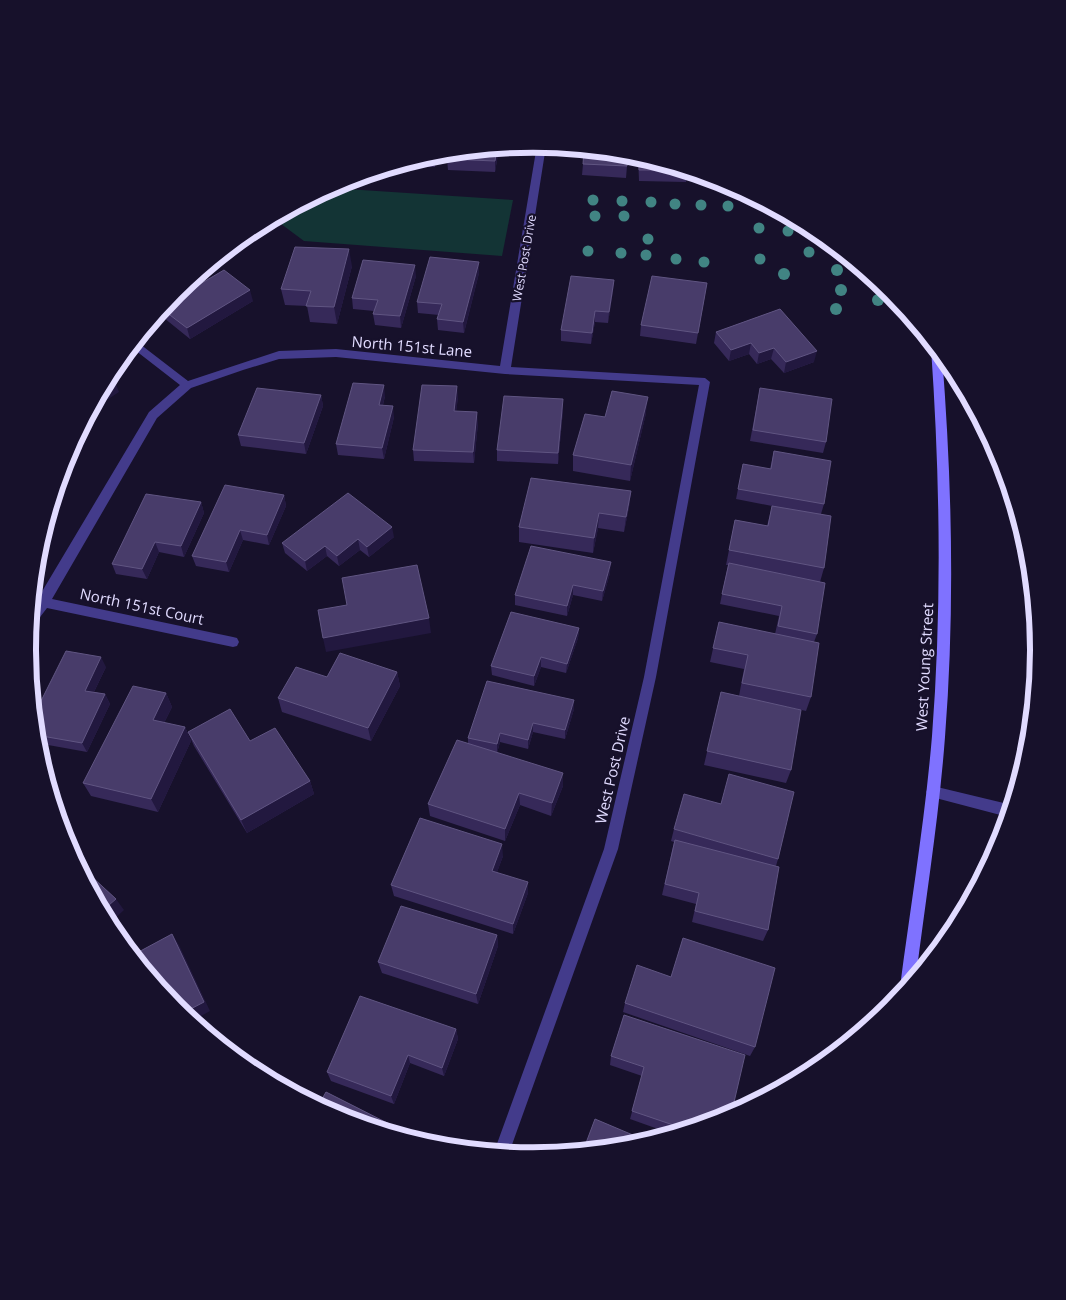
<svg xmlns="http://www.w3.org/2000/svg" width="1066" height="1300" font-family="'Open Sans',sans-serif">
	<style>
		.green { fill: #133435 }
		.lines { fill: none; stroke-linecap: round; stroke-linejoin: round }
		.lane { fill: #433b8b; fill-rule: evenodd }
		.street { fill: #433b8b; fill-rule: evenodd }
		.secondary { fill: #7f72ff; fill-rule: evenodd }
		.tree { fill: #418483 }
		.wall { fill: #362959 }
		.shaded-wall { fill: #22183f }
		.building { fill: #483c6a; stroke: #605582 }
		.labels { text-anchor: middle; dominant-baseline: central; stroke-width: 4.5; stroke-linejoin: round; paint-order: stroke }
		.far-street-label { font-size: 12px; fill: #e1dbff; stroke: #17112b }
		.street-label { font-size: 15px; fill: #e1dbff; stroke: #17112b }
		.rim { fill: none; stroke: #e1dbff; stroke-width: 6 }
	</style>
	<rect width="100%" height="100%" fill="#17112b"/>
	<path class="green" d="M331,188L513,200L502,256L304,241L273,218Z"/>
	<g class="lines">
		<path class="lane" d="M933,786L1012,805L1008,817L928,796L926,792L928,788Z"/>
		<path class="street" d="M537,145L546,146L511,367L705,378L710,382L656,677L618,849L509,1153L494,1152L604,849L644,677L699,385L505,374L336,357L279,359L243,370L191,388L157,418L52,599L233,637L237,638L239,642L237,646L233,647L47,608L34,625L30,626L31,610L149,412L180,385L131,347L136,341L188,381L279,351L336,349L500,366Z"/>
		<path class="secondary" d="M934,345L942,355C952,482 955,609 945,737C939,817 926,897 916,977L903,993L900,987C911,903 925,820 932,736C942,607 940,477 931,348Z"/>
	</g>
	<g class="tree">
		<circle cx="593" cy="200" r="5.5"/>
		<circle cx="622" cy="201" r="5.5"/>
		<circle cx="651" cy="202" r="5.5"/>
		<circle cx="675" cy="204" r="5.5"/>
		<circle cx="701" cy="205" r="5.5"/>
		<circle cx="728" cy="206" r="5.5"/>
		<circle cx="595" cy="216" r="5.5"/>
		<circle cx="624" cy="216" r="5.5"/>
		<circle cx="759" cy="228" r="5.5"/>
		<circle cx="788" cy="231" r="5.5"/>
		<circle cx="648" cy="239" r="5.5"/>
		<circle cx="588" cy="251" r="5.5"/>
		<circle cx="809" cy="252" r="5.5"/>
		<circle cx="621" cy="253" r="5.5"/>
		<circle cx="646" cy="255" r="5.5"/>
		<circle cx="676" cy="259" r="5.5"/>
		<circle cx="760" cy="259" r="5.5"/>
		<circle cx="704" cy="262" r="5.5"/>
		<circle cx="837" cy="270" r="6"/>
		<circle cx="784" cy="274" r="6"/>
		<circle cx="841" cy="290" r="6"/>
		<circle cx="878" cy="300" r="6"/>
		<circle cx="836" cy="309" r="6"/>
	</g>
	<path class="wall" d="M499,148L495,172L448,170L447,159Z
		M435,154V167L396,166Z
		M628,154L626,178L582,175L583,164Z
		M638,156L687,171L686,182L639,181Z
		M352,266L337,324L310,322L307,306L285,305L281,289Z
		M479,273L464,333L438,330L437,319L439,315L418,313L417,302Z
		M416,276L401,328L375,325L373,314L374,311L353,309L352,298Z
		M614,280L613,291L608,323L595,322L591,344L561,341V330Z
		M705,295L696,344L640,336L641,325Z
		M253,301L190,339L164,318L161,310L166,304Z
		M780,309L814,362L784,373L771,359L757,364L749,354L729,361L714,343L716,332Z
		M760,388L826,442L823,453L750,441Z
		M321,395L323,406L306,454L241,446L238,435Z
		M385,396L383,405L394,417L384,459L338,455L336,444Z
		M458,397L456,411L478,423L474,463L414,461L413,450Z
		M563,410L558,464L497,461V450Z
		M646,413L630,481L573,471V455L605,417Z
		M774,451L824,504L821,514L824,568L820,582L817,634L814,642L811,697L806,711L784,706L791,770L786,783L704,765L721,692L739,696L744,669L710,662L719,622L775,634L779,616L720,604L728,565H726L735,520L767,526L772,506L736,499L743,464L770,469Z
		M631,491L629,507L624,532L598,528L593,553L519,542V527Z
		M284,495L286,506L269,545L243,540L229,572L196,566L192,556Z
		M201,502L204,513L184,557L159,552L147,579L116,574L112,564Z
		M394,537L369,557L360,550L339,566L327,556L307,571L285,553L282,543Z
		M610,573L602,601L573,595L567,616L515,605V595Z
		M579,628L578,638L566,673L541,667L534,686L492,675L491,666Z
		M106,667L94,692L105,694L110,704L87,752L37,743L34,715Z
		M397,672L400,686L371,741L282,712L278,698L327,677Z
		M166,693L172,707L164,723L185,727L191,741L158,812L91,796L83,783Z
		M574,709L565,739L533,732L528,749L500,742L497,753L563,786L551,816L520,805L505,841L430,816L428,804L468,743V738Z
		M188,732L250,741L310,781L314,794L247,833L194,746Z
		M674,829L778,859L776,866L768,930L763,941L692,922L696,904L662,895L674,842L671,841Z
		M503,856L497,872L528,893L513,934L394,896L391,885Z
		M497,935L498,946L478,1004L382,973L378,962Z
		M671,977L755,1047L750,1056L623,1012L625,1003Z
		M624,1015L726,1117L672,1134L630,1119L642,1076L610,1065L611,1056Z
		M456,1029L458,1039L444,1076L410,1063L394,1104L331,1081L327,1072Z"/>
	<path class="shaded-wall" d="M497,148H499L495,172V161Z
		M435,154H438L435,167Z
		M349,249L352,266L337,324L334,307Z
		M479,262V273L464,333L463,322Z
		M209,265L210,269L190,281Z
		M415,265L416,276L401,328L400,316Z
		M614,280L613,291L608,323L609,312Z
		M250,290L253,301L190,339L187,328Z
		M595,311V322L591,344L592,333Z
		M751,343L749,354L729,361L731,350Z
		M774,348L771,359L757,364L759,353Z
		M817,351L814,362L784,373L786,362Z
		M113,376L119,392L90,411L107,381Z
		M384,385L385,396L380,416L379,405Z
		M457,386L458,397L455,422L454,411Z
		M321,395L323,406L306,454L304,443Z
		M648,397L646,413L630,481L631,465Z
		M563,399V410L558,464V453Z
		M393,406L394,417L384,459L382,448Z
		M477,412L478,423L474,463L473,452Z
		M631,491L629,507L624,532L626,517Z
		M284,495L286,506L269,545L267,535Z
		M201,502L204,513L184,557L181,546Z
		M599,513L598,528L593,553L594,538Z
		M392,527L394,537L369,557L367,547Z
		M240,530L243,540L229,572L226,562Z
		M358,539L360,550L339,566L337,556Z
		M155,542L159,552L147,579L142,569Z
		M325,546L327,556L307,571L305,561Z
		M611,562L610,573L602,601L603,591Z
		M573,585V595L567,616V606Z
		M429,618L431,633L326,652L323,638Z
		M579,628L578,638L566,673L567,664Z
		M101,657L106,667L90,700L85,691Z
		M541,657V667L534,686V676Z
		M397,672L400,686L371,741L368,728Z
		M166,693L172,707L159,733L153,720Z
		M105,694L110,704L87,752L82,743Z
		M574,700V709L565,739V730Z
		M533,723V732L528,749V740Z
		M185,727L191,741L158,812L151,799Z
		M500,733V742L497,753V744Z
		M563,773V786L551,816L552,803Z
		M310,781L314,794L247,833L241,820Z
		M519,793L520,805L505,841V829Z
		M502,844L503,856L493,883L492,871Z
		M528,882V893L513,934V924Z
		M116,899L124,910L109,924L102,911Z
		M172,934L179,945L210,1011L192,1021L183,1013Z
		M497,935L498,946L478,1004L476,994Z
		M456,1029L458,1039L444,1076L442,1068Z
		M408,1055L410,1063L394,1104L391,1096Z"/>
	<path class="building" d="M497,148L495,161L447,159L449,153Z
		M584,150L628,154L627,166L583,164Z
		M639,156L685,170H639Z
		M295,247L349,249L334,307L306,306L311,291L281,289Z
		M430,257L479,262L463,322L437,319L442,304L417,302Z
		M363,260L415,265L400,316L373,314L378,300L352,298Z
		M224,270L250,290L187,328L162,309L166,304Z
		M571,276L614,280L609,312L595,311L592,333L561,330Z
		M652,276L707,283L698,333L641,325Z
		M780,309L817,351L786,362L774,348L759,353L751,343L731,350L716,332Z
		M110,374L113,376L107,381Z
		M353,383L384,385L379,405L393,406L382,448L336,444Z
		M422,385L457,386L454,411L477,412L473,452L413,450Z
		M257,388L321,395L304,443L238,435Z
		M760,388L832,399L826,442L753,430Z
		M612,391L648,397L631,465L573,455L585,414L605,417Z
		M504,396L563,399L558,453L497,450Z
		M774,451L831,461L824,504L738,489L743,464L771,469Z
		M531,478L631,491L626,517L599,513L594,538L519,527Z
		M225,485L284,495L267,535L240,530L226,562L192,556Z
		M348,493L392,527L367,547L358,539L337,556L325,546L305,561L282,543Z
		M146,494L201,502L181,546L155,542L142,569L112,564Z
		M772,506L831,516L824,568L729,550L735,520L768,526Z
		M531,546L611,562L603,591L573,585L567,606L515,595Z
		M729,563L825,583L817,634L778,626L782,606L722,594Z
		M417,565L429,618L323,638L318,610L347,605L342,578Z
		M511,612L579,628L567,664L541,657L534,676L491,666Z
		M719,622L819,643L811,697L742,683L748,655L713,648Z
		M66,651L101,657L85,691L105,694L82,743L36,735L34,715Z
		M340,653L397,672L368,728L278,698L296,667L327,677Z
		M487,681L574,700L565,730L533,723L528,740L500,733L497,744L468,738Z
		M133,686L166,693L153,720L185,727L151,799L83,783Z
		M721,692L801,710L791,770L707,751Z
		M230,709L250,741L275,728L310,781L241,820L188,732Z
		M457,740L563,773L552,803L519,793L505,829L428,804Z
		M729,774L794,792L778,859L674,829L684,794L721,804Z
		M420,818L502,844L492,871L528,882L513,924L391,885Z
		M675,840L779,867L768,930L695,911L699,893L665,884Z
		M77,863L116,899L102,911Z
		M401,906L497,935L476,994L378,962Z
		M172,934L204,1002L183,1013L175,1007L133,955Z
		M683,938L775,968L755,1047L625,1003L637,965L671,977Z
		M360,996L456,1029L442,1068L408,1055L391,1096L327,1072Z
		M624,1015L745,1055L731,1115L726,1117L685,1129L632,1111L644,1067L611,1056Z
		M326,1092L421,1140L420,1142L339,1117L318,1106Z
		M595,1119L647,1141L631,1146L583,1151Z"/>
	<g class="labels">
		<g class="far-street-label">
			<text transform="translate(524 258) rotate(-80)">West Post Drive</text>
		</g>
		<g class="street-label">
			<text transform="translate(412 346) rotate(5)">North 151st Lane</text>
			<text transform="translate(142 606) rotate(12)">North 151st Court</text>
			<text transform="translate(924 667) rotate(-87)">West Young Street</text>
			<text transform="translate(612 770) rotate(-77)">West Post Drive</text>
		</g>
	</g>
	<path d="M0 0H1066V1300H0ZM36 650a497 497 0 1 1 994 0a497 497 0 1 1-994 0Z" fill="#17112b" fill-rule="evenodd"/>
	<path class="rim" d="M36 650a497 497 0 1 1 994 0a497 497 0 1 1-994 0Z"/>
</svg>
